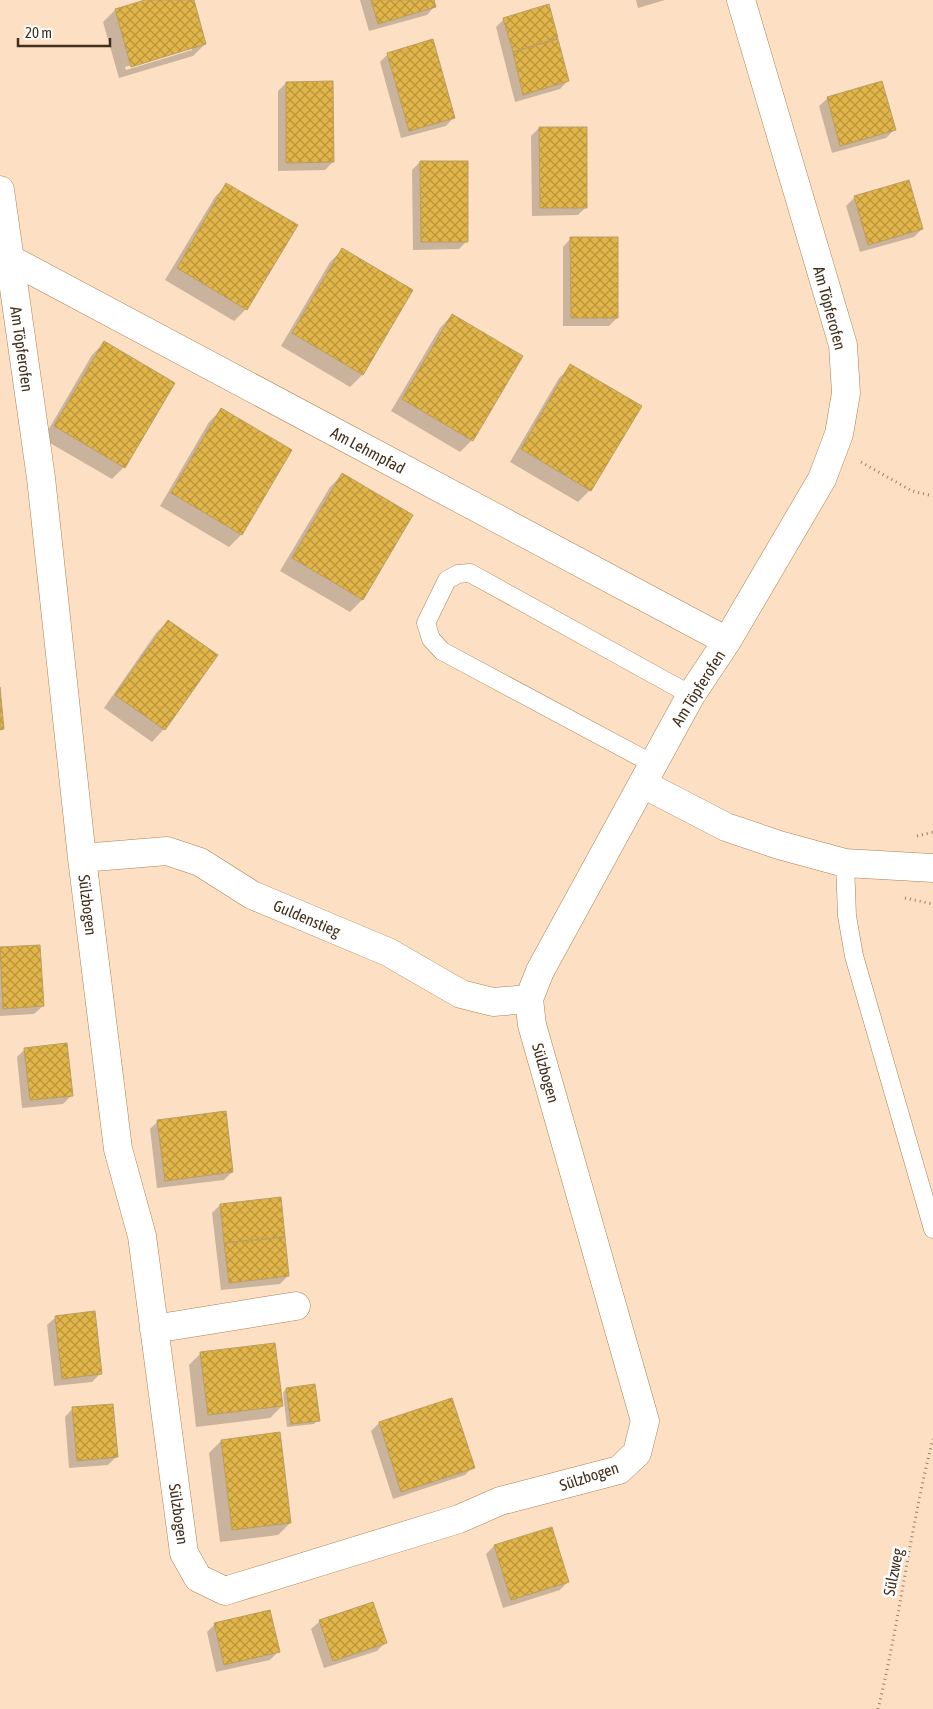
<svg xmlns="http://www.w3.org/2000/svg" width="933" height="1709" font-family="'Asap Condensed',sans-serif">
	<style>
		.shadow { fill: #0003; fill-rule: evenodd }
		.building { fill: url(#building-cross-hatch); stroke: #ba9f64 }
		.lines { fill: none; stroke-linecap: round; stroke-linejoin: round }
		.lane-casing { stroke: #ad8051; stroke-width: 19 }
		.street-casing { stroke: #ad8051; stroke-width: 29 }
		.path { stroke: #978068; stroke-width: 3; stroke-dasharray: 1 4; stroke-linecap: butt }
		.lane { stroke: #fff; stroke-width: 18 }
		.street { stroke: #fff; stroke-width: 28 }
		.labels { text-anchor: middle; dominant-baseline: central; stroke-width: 5; stroke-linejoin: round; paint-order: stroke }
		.street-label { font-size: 16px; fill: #422f1c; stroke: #fff }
	</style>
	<defs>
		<pattern id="building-cross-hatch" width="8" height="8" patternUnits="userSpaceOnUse" patternTransform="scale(1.25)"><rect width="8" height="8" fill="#e1b549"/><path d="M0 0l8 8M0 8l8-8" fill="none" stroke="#b8943c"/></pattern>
	</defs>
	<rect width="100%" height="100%" fill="#fde0c3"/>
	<path class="shadow" d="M150,0H192L205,44L193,56L119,78L103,22L115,10ZM192,47V50L126,70L125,67Z
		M360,0H433L435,6L427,15L369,31Z
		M636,0H665L638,8Z
		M548,5L568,81L560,89L515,102L496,27L504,19Z
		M388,54L454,117L446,126L401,138L380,62Z
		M286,83L333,162L325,170L278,171V91Z
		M828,98L894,130L886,138L832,153L819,106Z
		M539,128L586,207L578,215L532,216L531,136Z
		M420,162L467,241L459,249L413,250L412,170Z
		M227,184L246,309L234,321L165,280L215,197Z
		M855,197L922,229L914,237L860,252L846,206Z
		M571,238L617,318L609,326H563V247Z
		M342,250L411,291L362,375L350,387L281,346L330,262Z
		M452,315L472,440L460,452L391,411L440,328Z
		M104,343L173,384L124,467L112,479L43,439L92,355Z
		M571,366L590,490L578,502L510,462L559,378Z
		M221,410L290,451L241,535L229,547L160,506L209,422Z
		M342,475L411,516L362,600L350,612L280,571L330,487Z
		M168,621L216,655L164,729L152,742L104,708L156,633Z
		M39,946L43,1006L34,1014L0,1016V948Z
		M25,1049L72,1095L63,1104L22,1108L17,1057Z
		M158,1121L232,1172L224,1180L157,1188L150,1129Z
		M220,1205L288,1276L280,1284L221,1290L212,1213Z
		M56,1317L100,1374L92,1382L54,1386L47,1325Z
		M201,1353L282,1406L270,1418L196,1427L189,1365Z
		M286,1389L318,1420L314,1424L287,1427L283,1393Z
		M73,1408L116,1457L108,1465L69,1468L65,1417Z
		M379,1423L473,1467L465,1475L393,1499L371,1431Z
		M221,1441L290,1523L278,1535L220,1542L209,1453Z
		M494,1546L568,1582L560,1590L503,1608L486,1554Z
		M320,1621L385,1643L377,1651L324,1668L311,1629Z
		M215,1624L279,1651L270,1660L216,1672L207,1632Z"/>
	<path class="building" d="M145,0H194L206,44L131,67L115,9Z
		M371,0H434L436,7L378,24Z
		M549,4L558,38L513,52L503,18Z
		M433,39L455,118L409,131L387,53Z
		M558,39L569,81L523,95L513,52Z
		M333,81L334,162L286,163V82Z
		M882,81L896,130L840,146L827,97Z
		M539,127H587V208H540Z
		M420,161H468V242H421Z
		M909,180L923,229L868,245L854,196Z
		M226,183L298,225L247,310L177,268Z
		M570,237H618V318H571Z
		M342,248L413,290L363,375L292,333Z
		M452,314L523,356L473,441L402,399Z
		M104,341L175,383L125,468L54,426Z
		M570,364L642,406L591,491L521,449Z
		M221,408L292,450L242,535L171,493Z
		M342,473L413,515L363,600L292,558Z
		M168,620L218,655L165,730L115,695Z
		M0,687L4,729L0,730Z
		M40,945L44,1006L3,1009L0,947Z
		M67,1043L73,1096L30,1100L24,1048Z
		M226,1111L233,1172L165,1181L157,1120Z
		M281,1197L285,1237L224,1243L220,1204Z
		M285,1237L289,1276L229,1283L224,1243Z
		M95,1311L102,1374L62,1379L55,1316Z
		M275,1343L283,1406L208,1415L200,1352Z
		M315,1384L320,1421L291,1424L286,1388Z
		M452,1398L475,1468L401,1492L379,1422Z
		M113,1404L118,1457L77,1461L72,1407Z
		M280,1432L291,1523L232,1530L221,1440Z
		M552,1527L569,1582L511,1600L494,1545Z
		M373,1602L387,1643L333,1661L319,1620Z
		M270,1610L280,1652L224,1665L214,1623Z"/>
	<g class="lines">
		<g class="lane-casing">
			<path id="lane" d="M653,764L442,651L431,639L426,623L447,580L458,574L470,573L691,695
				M845,863L847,916L854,956L933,1229"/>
		</g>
		<g class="street-casing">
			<path id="street" d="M0,190L41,478L82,858L118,1149L142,1236L184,1553L198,1578L225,1591L459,1519L500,1501L619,1470L637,1453L645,1421L532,1025L529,999L540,971L691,695L727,641L822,479L839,434L846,393L843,345L741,0
				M10,259L727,641
				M643,784L726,827L779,845L845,863L933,868
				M82,858L167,851L200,862L252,895L388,952L461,994L493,1002L529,999
				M154,1329L296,1306"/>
		</g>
		<path class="path" d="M861,462L912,491L933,496
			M917,836L933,832
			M905,898L933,904
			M878,1709C900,1620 910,1528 933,1439"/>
		<use href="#lane" class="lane"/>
		<use href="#street" class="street"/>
	</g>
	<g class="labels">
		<g class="street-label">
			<text transform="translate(830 308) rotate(75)">Am Töpferofen</text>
			<text transform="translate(22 349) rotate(82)">Am Töpferofen</text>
			<text transform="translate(368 450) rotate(28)">Am Lehmpfad</text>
			<text transform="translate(698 688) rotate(-58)">Am Töpferofen</text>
			<text transform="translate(88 905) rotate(83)">Sülzbogen</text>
			<text transform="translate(307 918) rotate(23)">Guldenstieg</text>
			<text transform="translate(546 1073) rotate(74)">Sülzbogen</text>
			<text transform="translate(589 1476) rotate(-18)">Sülzbogen</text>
			<text transform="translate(179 1514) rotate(82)">Sülzbogen</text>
			<text transform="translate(893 1572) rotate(-79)">Sülzweg</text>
		</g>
	</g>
	<path d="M18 38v8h92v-8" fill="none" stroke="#422f1c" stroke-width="2.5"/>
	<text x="25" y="38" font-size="15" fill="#422f1c" stroke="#ffffff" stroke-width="4" paint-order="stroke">20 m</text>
</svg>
